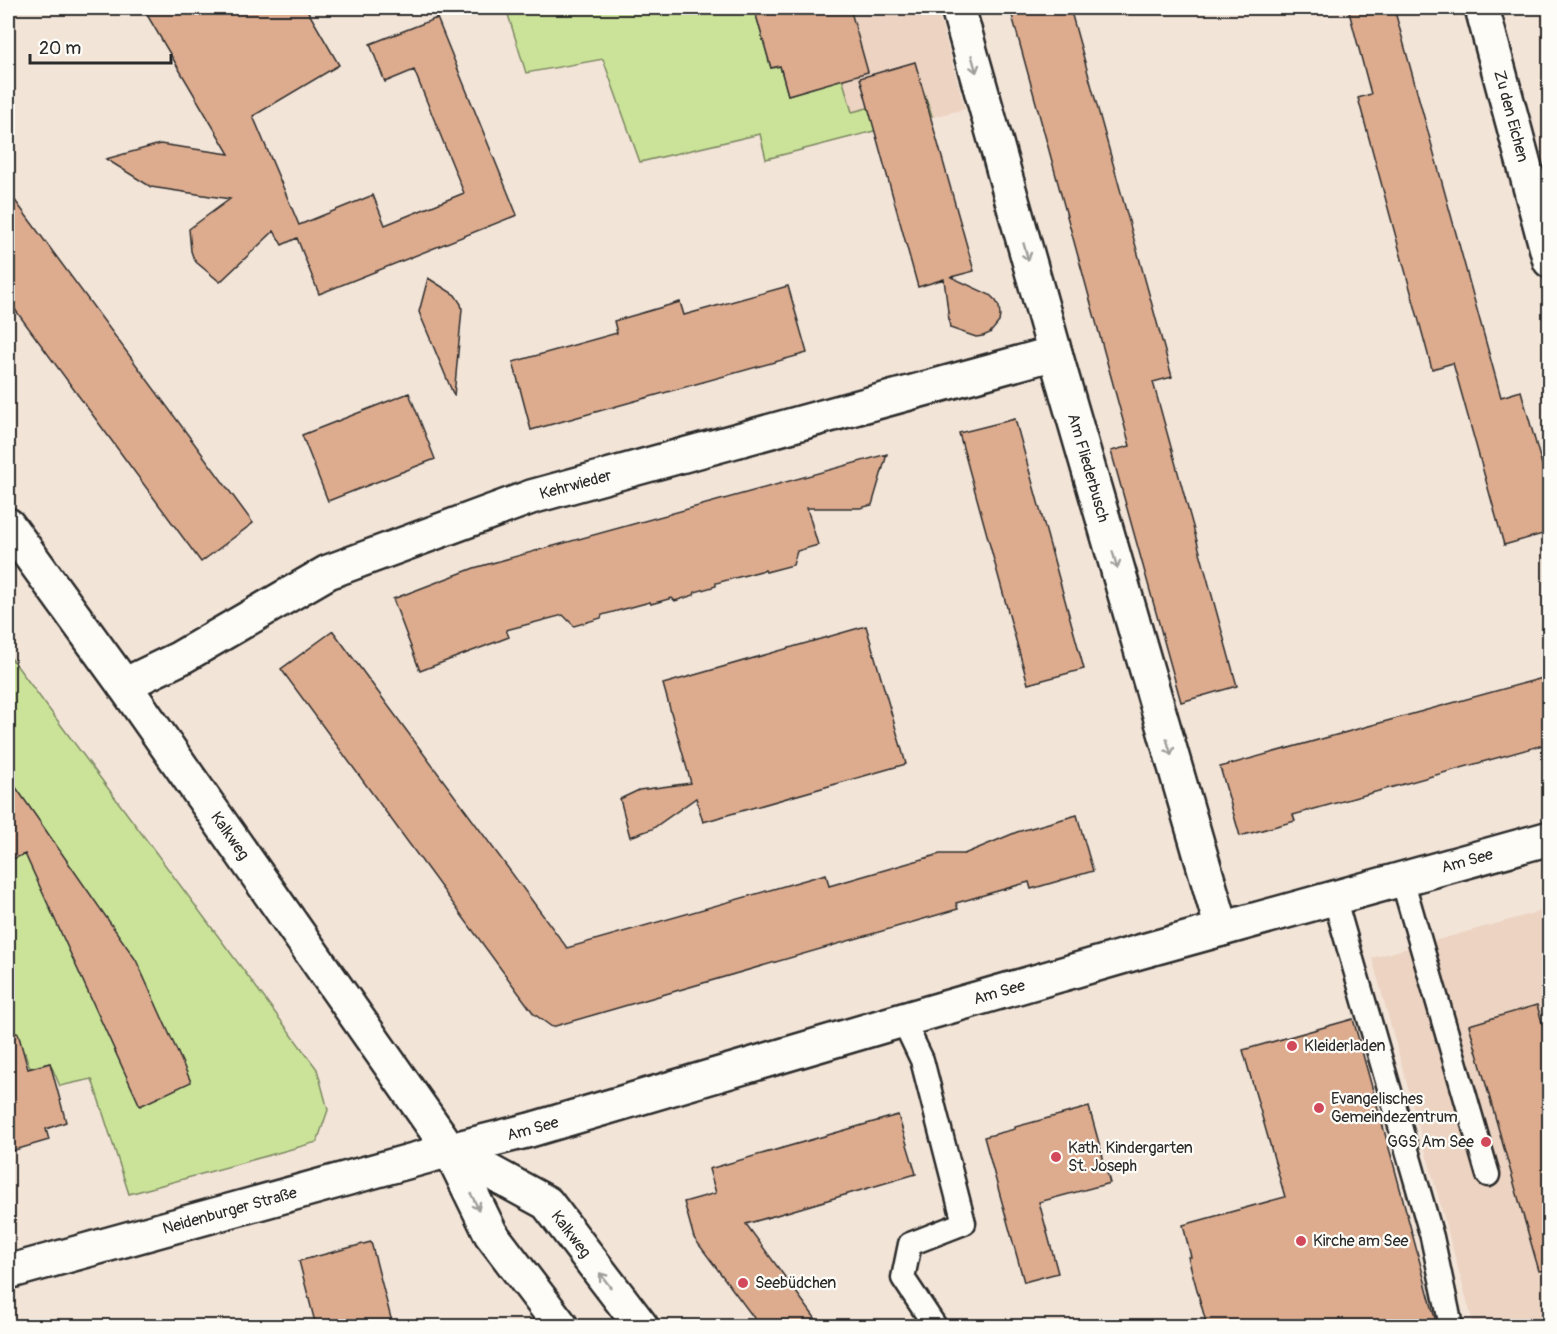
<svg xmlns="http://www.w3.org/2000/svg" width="1557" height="1334" font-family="Pangolin,sans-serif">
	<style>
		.built { fill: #ecd3c2 }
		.green { fill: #cbe399; stroke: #7b8762; stroke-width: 1.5 }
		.building { fill: #ddac8f; stroke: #2b2b2b; stroke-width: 1.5 }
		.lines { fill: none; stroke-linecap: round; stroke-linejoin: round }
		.service-casing { stroke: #2b2b2b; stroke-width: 27 }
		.minor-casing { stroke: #2b2b2b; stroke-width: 38 }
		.service { stroke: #fdfcf7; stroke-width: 22 }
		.minor { stroke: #fdfcf7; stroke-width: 33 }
		.oneway { stroke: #9e9e9b }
		.poi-dot { fill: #d1495b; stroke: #fdfcf7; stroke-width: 2 }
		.labels { text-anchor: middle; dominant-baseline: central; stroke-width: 4.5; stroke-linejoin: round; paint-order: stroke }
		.street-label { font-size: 16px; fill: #2b2b2b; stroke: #fdfcf7 }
		.poi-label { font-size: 16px; fill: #2b2b2b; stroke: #fdfcf7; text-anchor: start }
	</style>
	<rect width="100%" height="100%" fill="#f3e4d8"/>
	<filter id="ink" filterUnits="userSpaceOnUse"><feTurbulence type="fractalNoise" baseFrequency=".0167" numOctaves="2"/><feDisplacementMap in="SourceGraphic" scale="12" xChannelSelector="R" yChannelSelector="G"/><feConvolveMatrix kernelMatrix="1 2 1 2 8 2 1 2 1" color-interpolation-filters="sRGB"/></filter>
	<g filter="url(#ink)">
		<path class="built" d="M506,8H937L965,109L766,159L760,134L640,162L603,59L526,73Z
			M1549,909V1326H1474L1372,958Z"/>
		<path class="green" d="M506,8H754L771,68L780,66L788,95L822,85L834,51L852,112L924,93L932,116L766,159L760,134L640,162L603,59L526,73Z
			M8,654L317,1069L328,1110L317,1142L129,1194L92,1079L60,1086L50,1063L30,1068L25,1053L8,1058Z"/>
		<path class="building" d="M143,8H306L339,65L253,116L299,225L373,195L385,225L464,193L414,70L385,82L370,44L437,18L517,215L319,294L297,238L282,245L274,231L220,282L196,262L193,257L191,251L189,229L230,199L151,187L106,159L160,144L229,154Z
			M754,8H850L868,72L788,95L780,66L771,68Z
			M1010,8H1070L1172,377L1153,382L1237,686L1181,702L1111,451L1130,446Z
			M1348,8H1394L1501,397L1521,391L1550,493V532L1504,545L1453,363L1432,369L1358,98L1371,94Z
			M915,62L974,271L951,277L990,295L996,301L999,307L1000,315L999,322L990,333L983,336L976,337L950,328L944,279L918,287L860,78Z
			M8,191L253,523L201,562L8,300Z
			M428,278L455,295L461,304L462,309L454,396L419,312Z
			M788,286L807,353L531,430L513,362L617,333L614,321L680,302L684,315Z
			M409,393L435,459L328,501L302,435Z
			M1015,419L1084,669L1028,684L959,433Z
			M887,454L872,505L860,508H807L818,545L797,551L793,565L766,572L765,570L716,583V586L695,592L694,595L675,601L672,598L651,604L650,602L602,615L601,618L574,626L563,615L506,630L509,637L420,671L393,599L474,568Z
			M866,626L906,764L703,822L696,798L652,829L630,837L620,799L639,790L691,783L663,684Z
			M333,631L567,948L826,874L829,886L940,854H964L1017,832L1077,815L1093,871L1031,889L1029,882L956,903L958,909L552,1027L534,1014L281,669Z
			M1550,676V743L1293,815L1295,821L1240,836L1220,767Z
			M8,776L136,960L191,1082L140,1106L25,854L8,861Z
			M1537,1005L1550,1050V1270L1539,1271L1469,1025Z
			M1353,1019L1394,1166L1437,1326H1207L1188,1257H1191L1183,1225L1285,1197L1243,1050Z
			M18,1033L28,1069L50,1063L66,1122L46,1129L49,1140L8,1152V1034Z
			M1089,1107L1110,1183L1039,1202L1058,1273L1024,1282L984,1137L1015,1129V1127Z
			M898,1115L916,1174L746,1224L821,1326H760L694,1238L684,1202L716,1193L709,1169Z
			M371,1242L393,1326H316L299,1261Z"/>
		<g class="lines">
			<g class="service-casing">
				<path id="service" d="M1402,879L1488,1175
					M1334,897L1432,1237L1451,1326
					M903,1020L922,1060L964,1223L910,1244L903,1278L935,1326"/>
			</g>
			<g class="minor-casing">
				<g id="minor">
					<path id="s1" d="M958,8L1055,353L1222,929"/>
					<path id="s2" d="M1482,8L1550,261"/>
					<path id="s3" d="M8,525L124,685L450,1150L491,1234L561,1326"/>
					<path id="s4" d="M124,685L180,658L328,572L531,497L1055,353"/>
					<path id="s5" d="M450,1150L547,1203L641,1326"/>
					<path id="s6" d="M8,1272L450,1150L530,1130L903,1020L1139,952L1550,838"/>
				</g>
			</g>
			<use href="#service" class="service"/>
			<use href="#minor" class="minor"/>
		</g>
		<defs><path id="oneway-shaft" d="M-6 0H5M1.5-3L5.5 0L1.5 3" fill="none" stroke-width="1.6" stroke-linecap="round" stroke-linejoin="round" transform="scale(1.5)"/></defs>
		<g class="oneway">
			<use href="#oneway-shaft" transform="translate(974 64) rotate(74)"/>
			<use href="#oneway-shaft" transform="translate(1026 252) rotate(74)"/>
			<use href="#oneway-shaft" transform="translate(1115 560) rotate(74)"/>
			<use href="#oneway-shaft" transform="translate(1169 747) rotate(74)"/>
			<use href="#oneway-shaft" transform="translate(475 1202) rotate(64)"/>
			<use href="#oneway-shaft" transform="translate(605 1280) rotate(-127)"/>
		</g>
	</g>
	<g class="poi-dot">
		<circle cx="1292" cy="1046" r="6"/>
		<circle cx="1319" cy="1108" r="6"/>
		<circle cx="1486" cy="1142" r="6"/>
		<circle cx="1056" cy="1157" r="6"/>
		<circle cx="1301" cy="1241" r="6"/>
		<circle cx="743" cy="1283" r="6"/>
	</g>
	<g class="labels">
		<g class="street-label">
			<text stroke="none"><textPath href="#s2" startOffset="112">Zu den Eichen</textPath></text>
			<text stroke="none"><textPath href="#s1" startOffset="478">Am Fliederbusch</textPath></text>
			<text stroke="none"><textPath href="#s4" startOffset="496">Kehrwieder</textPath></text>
			<text stroke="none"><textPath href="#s3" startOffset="382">Kalkweg</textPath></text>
			<text stroke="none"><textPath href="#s6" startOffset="1516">Am See</textPath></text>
			<text stroke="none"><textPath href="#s6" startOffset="1030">Am See</textPath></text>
			<text stroke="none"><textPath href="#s6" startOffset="544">Am See</textPath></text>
			<text stroke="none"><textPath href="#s6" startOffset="230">Neidenburger Straße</textPath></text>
			<text stroke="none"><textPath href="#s5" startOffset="150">Kalkweg</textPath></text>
		</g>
		<g class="poi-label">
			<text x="1304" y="1046">Kleiderladen</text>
			<text x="1331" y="1099">Evangelisches<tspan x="1331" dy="18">Gemeindezentrum</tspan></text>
			<text x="1474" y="1142" text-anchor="end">GGS Am See</text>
			<text x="1068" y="1148">Kath. Kindergarten<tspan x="1068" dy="18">St. Joseph</tspan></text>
			<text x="1313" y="1241">Kirche am See</text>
			<text x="755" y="1283">Seebüdchen</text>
		</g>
	</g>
	<rect width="1557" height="1334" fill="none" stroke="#fdfcf7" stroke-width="30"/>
	<rect x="15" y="15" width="1527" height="1304" fill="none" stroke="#2b2b2b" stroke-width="2" filter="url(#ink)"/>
	<path d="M30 54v9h141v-9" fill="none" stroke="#2b2b2b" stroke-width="3"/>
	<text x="39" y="54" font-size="18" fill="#2b2b2b" stroke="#fdfcf7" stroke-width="4.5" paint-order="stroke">20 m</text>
</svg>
